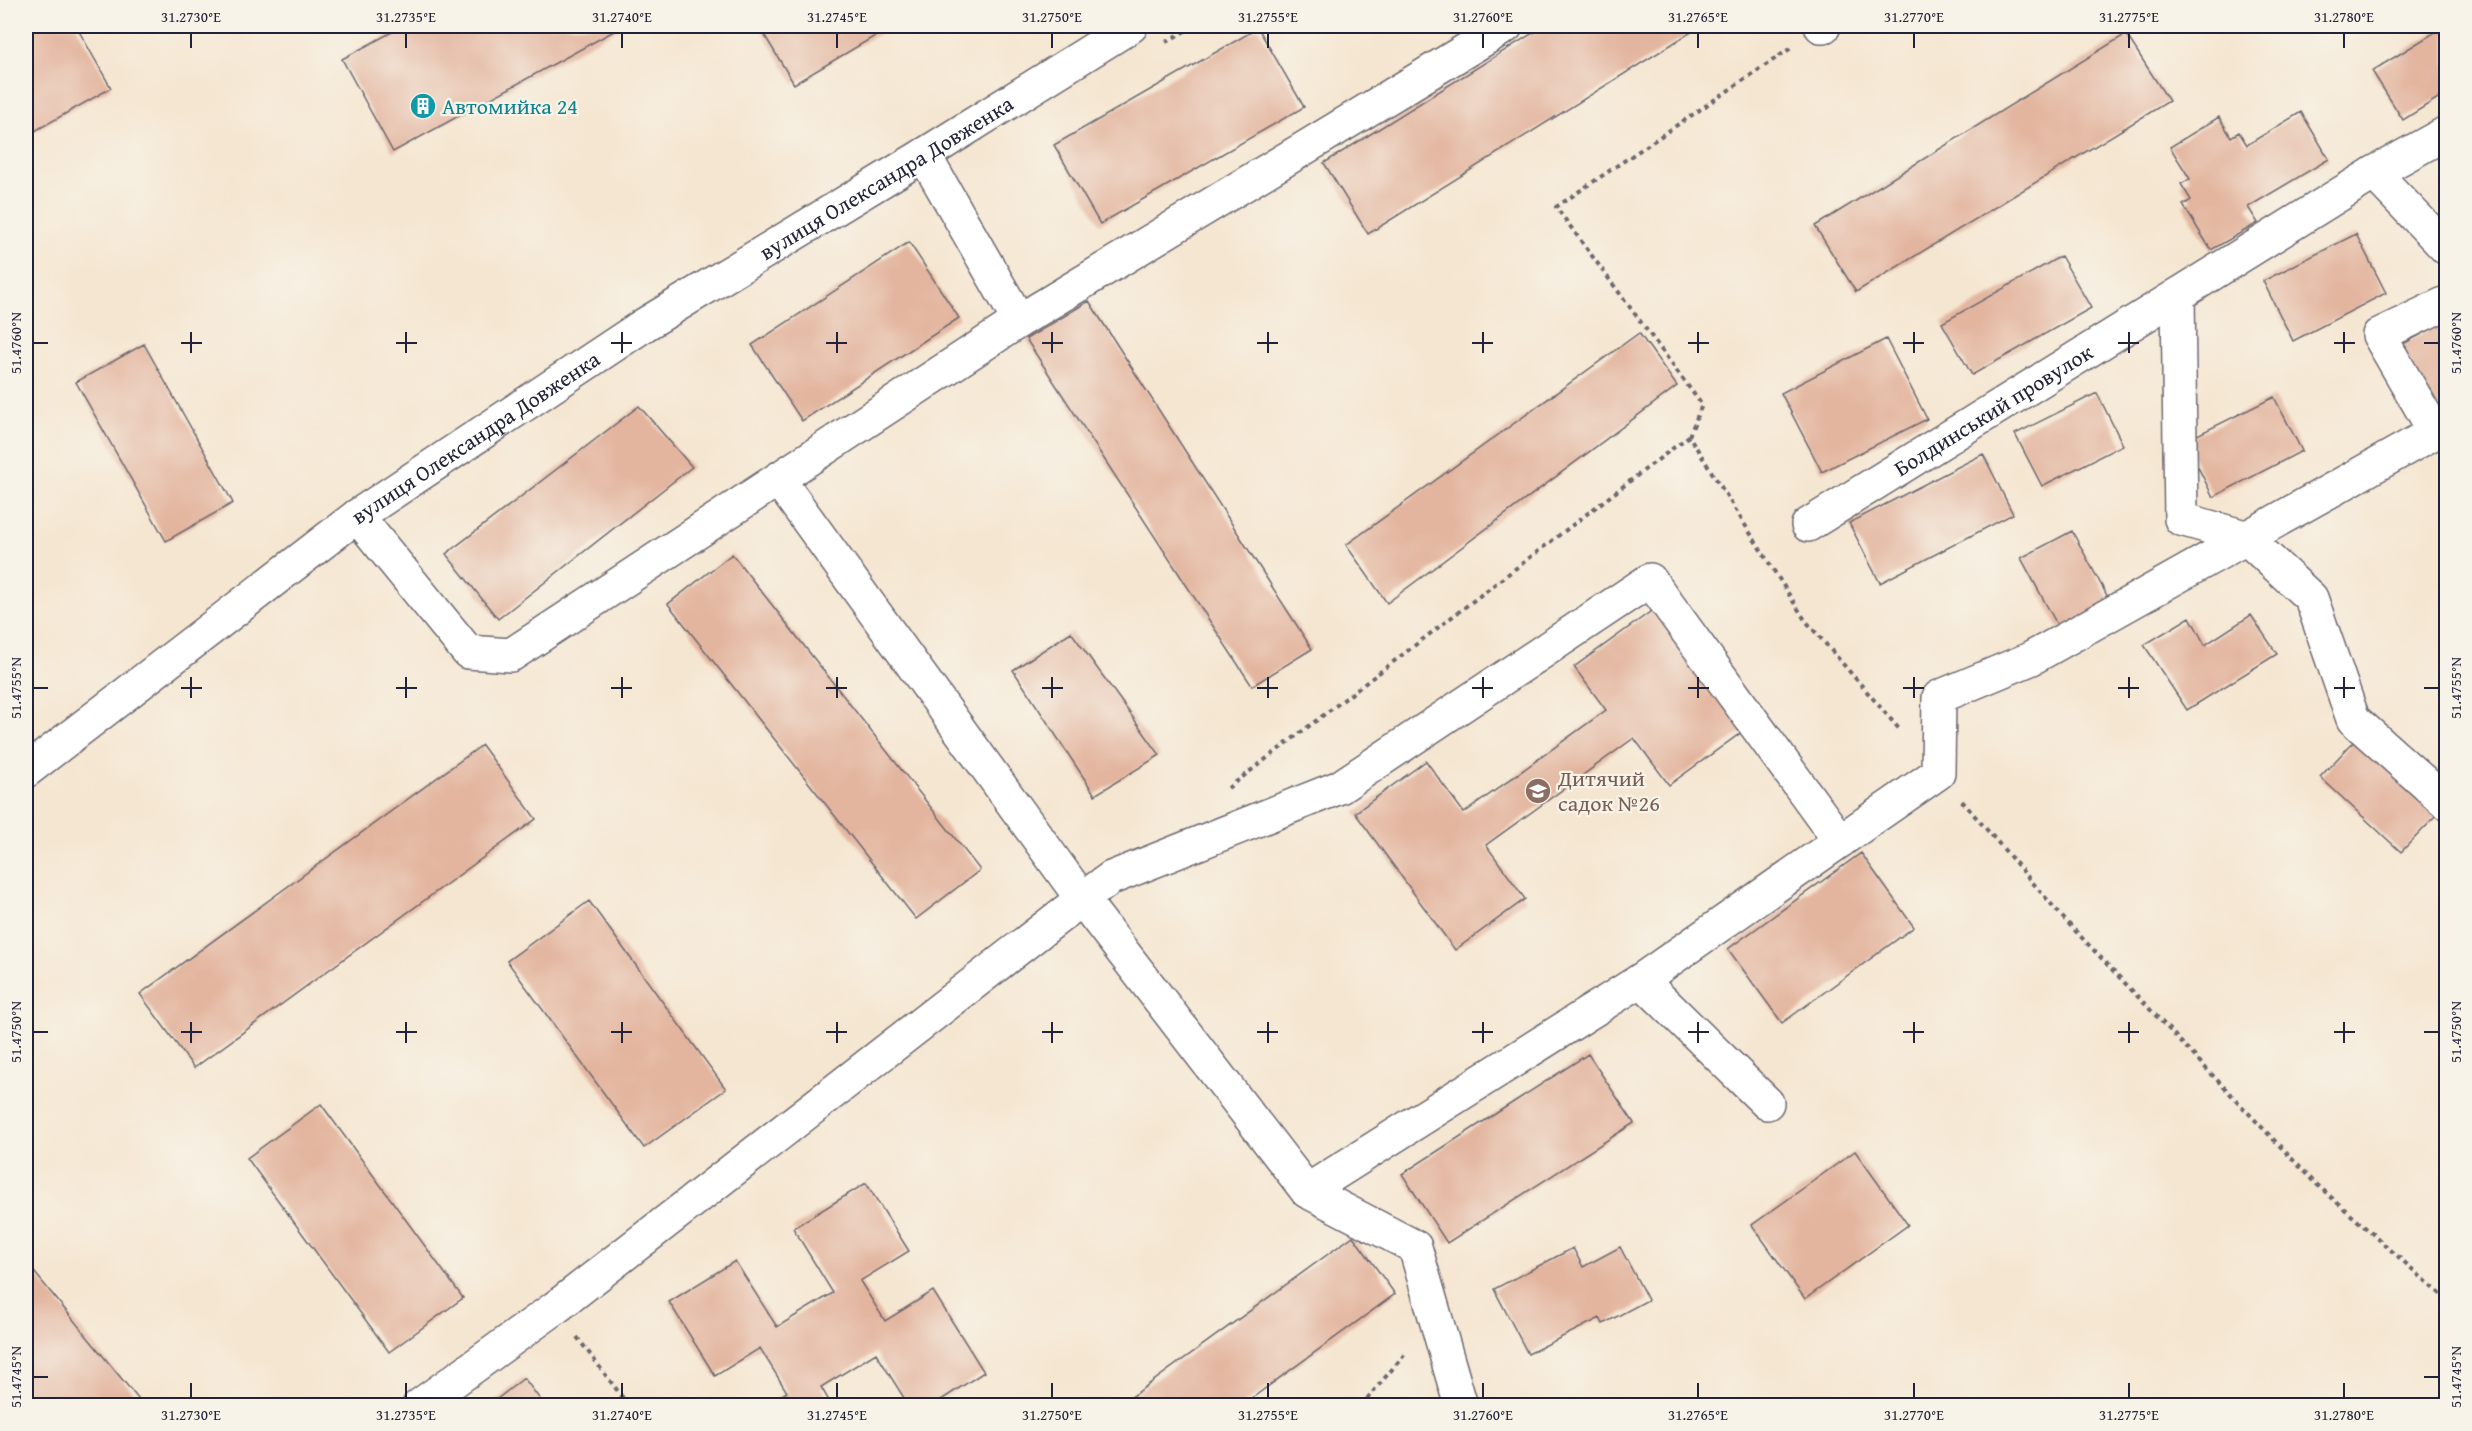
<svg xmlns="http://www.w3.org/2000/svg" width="2472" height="1431" font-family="'Gentium Book Plus',serif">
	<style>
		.building { fill: #e3b59f }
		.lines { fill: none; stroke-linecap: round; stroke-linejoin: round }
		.minor-casing { stroke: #6c6770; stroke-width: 36 }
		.major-casing { stroke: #6c6770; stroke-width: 36 }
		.path { stroke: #6c6770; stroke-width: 4; stroke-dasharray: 4.5 4.5; stroke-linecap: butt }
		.minor { stroke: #fff; stroke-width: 33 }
		.major { stroke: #fff; stroke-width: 33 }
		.ticks { fill: none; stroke: #22223b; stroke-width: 2 }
		.labels { text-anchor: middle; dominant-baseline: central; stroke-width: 4.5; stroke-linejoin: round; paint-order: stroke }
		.culture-label { font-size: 22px; fill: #0d838f; stroke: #f7f3e8; text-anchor: start }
		.street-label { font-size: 22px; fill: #22223b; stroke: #f7f3e8 }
		.education-label { font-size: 22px; fill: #785e54; stroke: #f7f3e8; text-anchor: start }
		.neatline { fill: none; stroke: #22223b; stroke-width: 2 }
		.ticks-label { font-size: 15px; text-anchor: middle; fill: #22223b }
	</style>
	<rect width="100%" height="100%" fill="#f7f3e8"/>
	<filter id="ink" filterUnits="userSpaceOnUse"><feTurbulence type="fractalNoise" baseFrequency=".0167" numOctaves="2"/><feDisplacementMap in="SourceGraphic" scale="12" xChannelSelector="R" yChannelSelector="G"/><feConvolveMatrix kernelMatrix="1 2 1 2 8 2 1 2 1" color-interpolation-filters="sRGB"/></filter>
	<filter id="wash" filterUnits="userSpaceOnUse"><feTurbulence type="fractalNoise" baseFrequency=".008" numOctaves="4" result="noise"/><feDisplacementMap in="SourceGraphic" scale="24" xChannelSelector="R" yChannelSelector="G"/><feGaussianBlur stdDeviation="1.35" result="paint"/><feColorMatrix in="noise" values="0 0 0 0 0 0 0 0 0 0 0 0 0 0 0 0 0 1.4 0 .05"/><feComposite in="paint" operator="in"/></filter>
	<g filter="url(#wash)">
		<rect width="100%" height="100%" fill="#f5e6d1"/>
		<g id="blocks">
			<path class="building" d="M26,26H76L111,88L26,136Z
				M403,26H623L393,152L342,59Z
				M759,26H892L794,84Z
				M1544,26H1701L1368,234L1324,163Z
				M2445,26H2446V93L2403,120L2372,71Z
				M1258,28L1304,107L1100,224L1054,145Z
				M2126,34L2169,101L1856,292L1815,226Z
				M2301,112L2329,159L2248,207L2258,223L2211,250L2183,205L2191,200L2181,184L2190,179L2170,147L2219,117L2231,137L2239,132L2247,145Z
				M2356,234L2386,293L2293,341L2263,281Z
				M909,242L959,318L802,421L752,345Z
				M2061,256L2091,308L1972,375L1942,323Z
				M1089,301L1312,649L1252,686L1026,339Z
				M2446,321V409L2436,414L2401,345Z
				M1639,333L1677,386L1387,603L1346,545Z
				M1886,339L1927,419L1822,472L1781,393Z
				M144,344L233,503L166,541L76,382Z
				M2097,393L2123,445L2042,486L2015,434Z
				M2274,397L2302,451L2213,497L2185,441Z
				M639,406L692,467L498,619L446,554Z
				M1983,454L2013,514L1880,583L1849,523Z
				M2072,531L2111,603L2060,630L2021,558Z
				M732,554L980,870L916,919L668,604Z
				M1657,607L1746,729L1669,785L1634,738L1486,845L1525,899L1455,950L1355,813L1426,761L1464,813L1606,710L1574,667Z
				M2251,615L2277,654L2187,710L2144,645L2190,617L2205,645Z
				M1071,632L1160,755L1095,795L1013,670Z
				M2357,738L2438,814L2401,852L2320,777Z
				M482,745L536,819L194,1068L140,994Z
				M1861,853L1914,927L1782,1023L1728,949Z
				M589,901L726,1089L644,1148L507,961Z
				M1588,1054L1634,1123L1447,1243L1402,1174Z
				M321,1104L463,1298L389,1352L247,1158Z
				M1855,1151L1908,1225L1805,1299L1752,1225Z
				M866,1183L909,1251L860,1281L885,1321L933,1291L984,1372L932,1406H909L876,1353L821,1387L832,1406H765L787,1392L760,1348L715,1376L669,1302L735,1261L777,1327L833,1293L793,1228Z
				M1353,1236L1395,1294L1241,1406H1119Z
				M1620,1247L1648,1300L1603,1324L1600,1318L1528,1354L1494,1289L1573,1248L1583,1267Z
				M26,1262L144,1406H32L26,1397Z
				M524,1378L545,1406H488Z"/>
		</g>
	</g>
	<g filter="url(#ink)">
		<use href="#blocks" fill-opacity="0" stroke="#6c6770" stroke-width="1.5"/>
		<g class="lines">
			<g class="minor-casing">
				<g id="minor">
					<path d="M1821,26H1824"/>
					<path d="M2374,173L2446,248"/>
					<path d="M2178,295L2181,519L2245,537L2311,598L2353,719L2446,802"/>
					<path d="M1019,321L1506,26"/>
					<path d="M357,516L468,652L511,655L778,479"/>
					<path id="s1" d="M1808,525L2374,173L2446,133"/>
					<path d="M1641,980L1840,841"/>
					<path d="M1307,1191L1641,980L1767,1103"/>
					<path d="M419,1406L555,1308L1082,899L778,479L1019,321L924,155"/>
					<path d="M1461,1406L1415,1247L1307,1191L1082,899L1111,878L1340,787L1650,580L1840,841L1938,773L1939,697L2030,659L2435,432L2379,335L2446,303"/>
				</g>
			</g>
			<g class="major-casing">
				<g id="major">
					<path id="s2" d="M26,771L357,516L644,325L924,155L1131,26"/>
				</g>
			</g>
			<path class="path" d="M1169,31L1179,26
				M1166,42L1194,26
				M1689,436L1702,405L1556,207L1791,48
				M1228,788L1689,436L1805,620L1900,730
				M1962,801L2065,920L2314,1182L2446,1299
				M577,1337L629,1406
				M1361,1406L1405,1354"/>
			<use href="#minor" class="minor"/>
			<use href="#major" class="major"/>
		</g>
	</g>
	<path class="ticks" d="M191,33V48M406,33V48M622,33V48M837,33V48M1052,33V48M1268,33V48M1483,33V48M1698,33V48M1914,33V48M2129,33V48M2344,33V48M191,332V353M406,332V353M622,332V353M837,332V353M1052,332V353M1268,332V353M1483,332V353M1698,332V353M1914,332V353M2129,332V353M2344,332V353M33,343H48M181,343H202M396,343H417M611,343H632M826,343H847M1042,343H1063M1257,343H1278M1472,343H1493M1688,343H1709M1903,343H1924M2118,343H2139M2334,343H2355M2424,343H2439M191,677V698M406,677V698M622,677V698M837,677V698M1052,677V698M1268,677V698M1483,677V698M1698,677V698M1914,677V698M2129,677V698M2344,677V698M33,688H48M181,688H202M396,688H417M611,688H632M826,688H847M1042,688H1063M1257,688H1278M1472,688H1493M1688,688H1709M1903,688H1924M2118,688H2139M2334,688H2355M2424,688H2439M191,1022V1043M406,1022V1043M622,1022V1043M837,1022V1043M1052,1022V1043M1268,1022V1043M1483,1022V1043M1698,1022V1043M1914,1022V1043M2129,1022V1043M2344,1022V1043M33,1032H48M181,1032H202M396,1032H417M611,1032H632M826,1032H847M1042,1032H1063M1257,1032H1278M1472,1032H1493M1688,1032H1709M1903,1032H1924M2118,1032H2139M2334,1032H2355M2424,1032H2439M33,1377H48M2424,1377H2439M191,1383V1398M406,1383V1398M622,1383V1398M837,1383V1398M1052,1383V1398M1268,1383V1398M1483,1383V1398M1698,1383V1398M1914,1383V1398M2129,1383V1398M2344,1383V1398"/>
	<defs>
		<g id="building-disc" transform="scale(1.35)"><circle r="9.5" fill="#0f9aa8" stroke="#f7f3e8"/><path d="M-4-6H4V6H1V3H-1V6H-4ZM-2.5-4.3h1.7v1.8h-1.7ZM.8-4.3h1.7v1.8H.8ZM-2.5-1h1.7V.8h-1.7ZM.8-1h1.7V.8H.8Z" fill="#fff"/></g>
		<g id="school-disc" transform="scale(1.35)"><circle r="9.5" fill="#8d6e63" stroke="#f7f3e8"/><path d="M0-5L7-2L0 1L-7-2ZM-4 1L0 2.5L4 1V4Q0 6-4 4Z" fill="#fff"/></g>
	</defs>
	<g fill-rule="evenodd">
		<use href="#building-disc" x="423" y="106"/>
		<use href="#school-disc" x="1538" y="791"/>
	</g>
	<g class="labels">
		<g class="culture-label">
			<text x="442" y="106">Автомийка 24</text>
		</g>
		<g class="street-label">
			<text stroke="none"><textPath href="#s2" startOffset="1046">вулиця Олександра Довженка</textPath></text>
			<text stroke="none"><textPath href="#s1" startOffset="218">Болдинський провулок</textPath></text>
			<text stroke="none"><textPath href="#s2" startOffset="560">вулиця Олександра Довженка</textPath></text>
		</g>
		<g class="education-label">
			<text x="1558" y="778">Дитячий<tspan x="1558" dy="25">садок №26</tspan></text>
		</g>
	</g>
	<rect width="2472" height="1431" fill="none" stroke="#f7f3e8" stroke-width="66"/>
	<rect x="33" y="33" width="2406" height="1365" class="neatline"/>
	<g class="ticks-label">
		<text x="191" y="22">31.2730°E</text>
		<text x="406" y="22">31.2735°E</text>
		<text x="622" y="22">31.2740°E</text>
		<text x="837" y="22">31.2745°E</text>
		<text x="1052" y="22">31.2750°E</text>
		<text x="1268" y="22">31.2755°E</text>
		<text x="1483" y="22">31.2760°E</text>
		<text x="1698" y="22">31.2765°E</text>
		<text x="1914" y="22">31.2770°E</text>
		<text x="2129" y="22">31.2775°E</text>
		<text x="2344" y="22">31.2780°E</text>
		<text transform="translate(16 343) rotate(-90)" y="5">51.4760°N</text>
		<text transform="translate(2456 343) rotate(-90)" y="5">51.4760°N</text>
		<text transform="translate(16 688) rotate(-90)" y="5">51.4755°N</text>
		<text transform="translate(2456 688) rotate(-90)" y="5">51.4755°N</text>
		<text transform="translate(16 1032) rotate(-90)" y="5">51.4750°N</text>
		<text transform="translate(2456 1032) rotate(-90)" y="5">51.4750°N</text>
		<text transform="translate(16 1377) rotate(-90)" y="5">51.4745°N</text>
		<text transform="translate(2456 1377) rotate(-90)" y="5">51.4745°N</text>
		<text x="191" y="1420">31.2730°E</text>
		<text x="406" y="1420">31.2735°E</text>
		<text x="622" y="1420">31.2740°E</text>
		<text x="837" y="1420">31.2745°E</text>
		<text x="1052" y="1420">31.2750°E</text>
		<text x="1268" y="1420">31.2755°E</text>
		<text x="1483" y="1420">31.2760°E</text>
		<text x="1698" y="1420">31.2765°E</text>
		<text x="1914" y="1420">31.2770°E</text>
		<text x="2129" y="1420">31.2775°E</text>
		<text x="2344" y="1420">31.2780°E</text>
	</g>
</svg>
